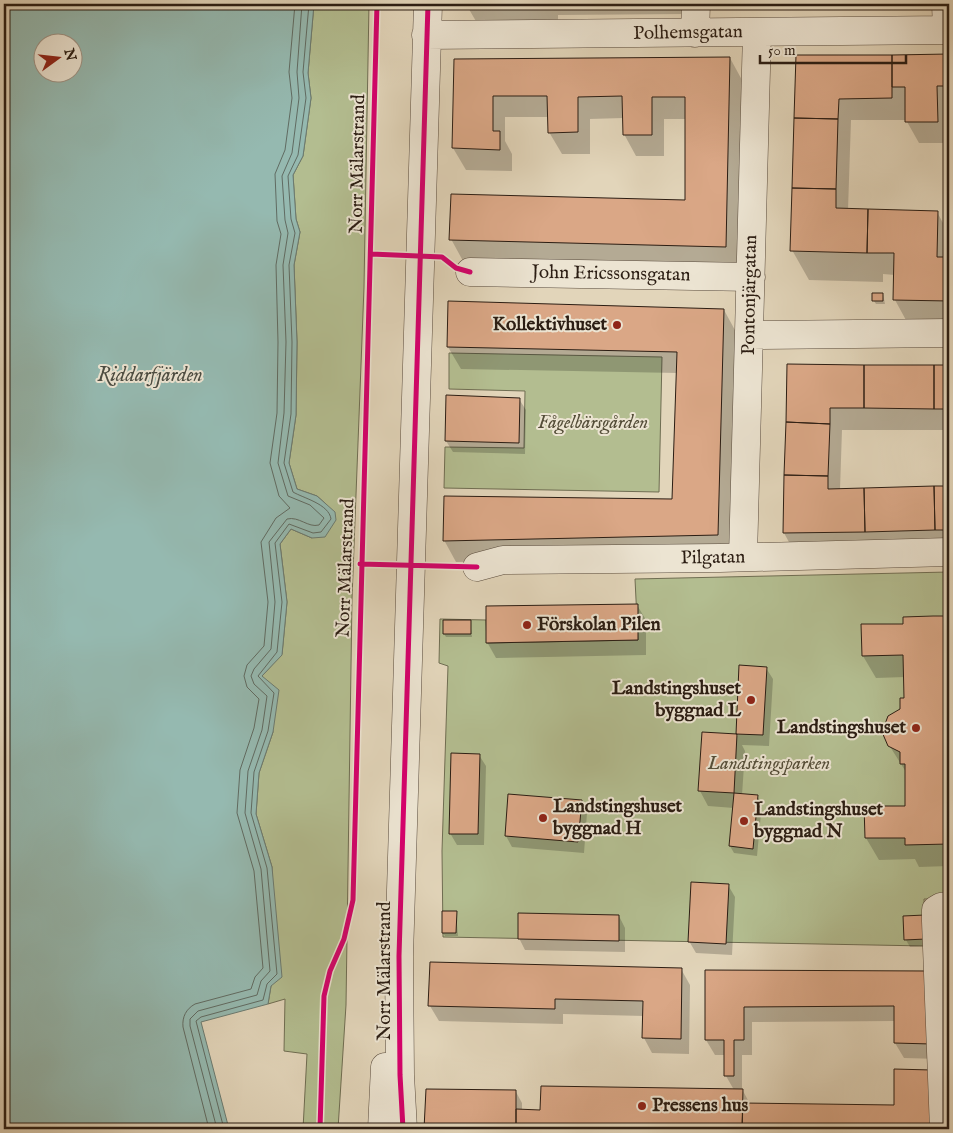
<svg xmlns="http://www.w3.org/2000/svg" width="953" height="1133" font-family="'IM FELL English',serif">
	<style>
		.green { fill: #b3bd90; stroke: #6f6d52 }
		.water { fill: #95b9b0; stroke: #6b7b71; fill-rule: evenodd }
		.shadow { fill: #0003 }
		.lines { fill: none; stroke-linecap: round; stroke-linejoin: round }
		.shore { stroke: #606b62; stroke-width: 1 }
		.building { fill: #daa786; stroke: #2b1d13 }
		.minor-casing { stroke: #594b3d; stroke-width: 29 }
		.minor { stroke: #ece4d2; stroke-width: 28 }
		.cycleway-casing { stroke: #ece4d2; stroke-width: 8 }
		.cycleway { stroke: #d6006c; stroke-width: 5 }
		.poi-dot { fill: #8f2418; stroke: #ece4d2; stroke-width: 2 }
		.labels { text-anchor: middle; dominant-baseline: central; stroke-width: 4; stroke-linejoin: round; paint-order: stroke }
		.street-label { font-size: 19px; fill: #2b1d13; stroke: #ece4d2 }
		.poi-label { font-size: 19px; font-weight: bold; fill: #2b1d13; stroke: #ece4d2; text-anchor: start }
		.park-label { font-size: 19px; font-style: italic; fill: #544d38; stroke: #ece4d2 }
		.water-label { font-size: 20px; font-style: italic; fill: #4b4c42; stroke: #ece4d2 }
	</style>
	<rect width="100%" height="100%" fill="#e2d5ba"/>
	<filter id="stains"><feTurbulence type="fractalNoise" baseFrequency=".004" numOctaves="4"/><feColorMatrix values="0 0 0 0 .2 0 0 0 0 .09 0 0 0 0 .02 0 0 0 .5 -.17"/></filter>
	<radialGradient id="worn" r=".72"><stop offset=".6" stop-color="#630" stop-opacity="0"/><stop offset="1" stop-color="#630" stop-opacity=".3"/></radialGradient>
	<path class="green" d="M314,4H369L364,287L352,599L346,1005L338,1129H303L307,1054L284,1051L285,999L268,1004L271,986L272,867L256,814L259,773L273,732L262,676L282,654L287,602L280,544L291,529L312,538L326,504L317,496L297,489L289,463L296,415L297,342L294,265L300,232L296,219L293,175L303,156L311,98L308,73Z
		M449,353L662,357L659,492L444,488L445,447L524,448L525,391L449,389Z
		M949,572V899H924L926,946L443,937L442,851L448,666L439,663L440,619L486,620L487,643L638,640L635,579Z"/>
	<path class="water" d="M4,4H314L308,73L311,98L303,156L293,175L296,219L300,232L294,265L297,342L296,415L289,463L297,489L317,496L335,512L336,520L325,537L312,538L291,529L280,544L287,602L282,655L262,676L279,690L273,732L259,773L256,814L272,867L282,977L271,986L268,1004L201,1022L229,1129H4ZM42,42H72V72H42Z"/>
	<path class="shadow" d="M466,4H687V14L558,15V22L477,23Z
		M735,4H934V7L744,10Z
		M949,56V143H919L906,120H851L848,210L937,212L949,234V322H907L895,300V275L883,274V282L809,280L792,250L797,57Z
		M730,58L742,80L738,268L463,261L451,239L686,201V119H664V156H636L624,134L623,118L590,119V154H562L549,132V117H505V141L512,154V171L466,170L453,148L456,60Z
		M883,294L885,304H876L874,301Z
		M449,302L724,310L736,332L730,557L456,562L444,540L674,500L677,373L461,369L448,347Z
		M789,365L949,366V430H842L840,490L949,487V552L796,555L784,533Z
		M519,399L526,410L525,454L453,452L446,441Z
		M637,605L646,620V655L496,658L487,642Z
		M949,617V866L919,867L915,859L879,860L866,838L907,807L906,772L889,745L905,699V677L876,678L863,656L904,625V618Z
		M470,621L472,637H446L444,634Z
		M766,668L773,679L769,746L742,745L745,751L742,795L757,796L762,803L757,856L734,853L730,846L734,808L708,806L700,791L703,733L738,736L737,734Z
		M479,755L486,766L484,845H457L450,833Z
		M581,801L587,813L584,853L512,847L506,836Z
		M728,885L735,897L732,955L696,953L689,941Z
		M456,913L458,936H445L443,933Z
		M619,916L625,928V952L525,950L519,938Z
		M905,917L930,946L910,947L906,940Z
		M431,964L681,969L690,985L689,1054L652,1053L644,1038V1016L563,1014V1024L439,1021L430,1006Z
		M707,971L928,973L939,1059L904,1058L895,1043V1021L752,1022V1055H742V1089L750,1104L941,1129H425L427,1090L516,1092L522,1103V1111H542L734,1090L726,1076L725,1055H715L706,1040Z"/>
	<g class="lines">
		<path class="shore" d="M209,1129L183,1027C182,1017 186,1009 195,1004L251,989L255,977L263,968L254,871L237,813L240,770L254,728L259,699L247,687L244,676L247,665L264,646L268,602L261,542L276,518L290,508L279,496L270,463L277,413L278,342L276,265L281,234L277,221L275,174L285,150L292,98L289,72L295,4
			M217,1129L190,1026V1019L198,1011L257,995L261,981L270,971L261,869L245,813L248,771L262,730L267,696L254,684L251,676L254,669L271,649L275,602L269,542L287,519C299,516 308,528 319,525L324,518L310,505L288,496L278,463L284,413L286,342L283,265L288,233L285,220L282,176L292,153L299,98L297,72L302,4
			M224,1129L196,1021L201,1017L263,1000L267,984L277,974L267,868L251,813L254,772L268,731L274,693L258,676L277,652L282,602L275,543L289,524L313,533L321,532L331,519C329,504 303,498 293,492L284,463L291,414L292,342L289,265L295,233L291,219L288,176L298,155L306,98L303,72L309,4"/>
	</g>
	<path class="building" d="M949,54V86H937L938,122H905V87H892V55Z
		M796,55H892V98L839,99L838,119L794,118Z
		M730,57L726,247L449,240L451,194L685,200V97H652V135H623L622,96L578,97V132L548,133L547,96H493V131H500V150L452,148L454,59Z
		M794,118L838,119L836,189L792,188Z
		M792,188L836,189V208L868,209L867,253L790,251Z
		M868,209L938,211L937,257H949V301L893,300L894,253H867Z
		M872,293H883V301H872Z
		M448,301L724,309L718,535L443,541L444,496L672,499L677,352L447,347Z
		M787,364L864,365V408H830V424L786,422Z
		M864,365H934V409L864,408Z
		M934,365H949V409H934Z
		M446,395L520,398L519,443L445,441Z
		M786,422L830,424L828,476L784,475Z
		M784,475L828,476V489L864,488L865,532L783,533Z
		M934,486L935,530L865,532L864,488Z
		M934,486H949V530H935Z
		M638,604V640L486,643V606Z
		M933,616H949V844L905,845V838H865L864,806H905V764H900V752L888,746L882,732L888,716L900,709V698H904L903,655L862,656L861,624H903V617Z
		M443,620H471V634H443Z
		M739,665L767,667L763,735L736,734Z
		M702,732L737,734L734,793L698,791Z
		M451,753L480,754L478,834H449Z
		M734,793L758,795L753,849L729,846Z
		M508,794L582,800L578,842L505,836Z
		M691,882L729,884L726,944L688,942Z
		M442,911H457L456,933H442Z
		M518,913L619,915V941L518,939Z
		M925,915L926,939L904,940L903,916Z
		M430,962L682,968L681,1039L642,1038L643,1001L555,999V1009L428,1006Z
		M705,970L929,971L931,1044L894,1043V1006L744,1007V1040H734V1076H724V1040H705Z
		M894,1069L931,1070L933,1129H742L743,1103L894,1105Z
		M541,1086L743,1089L742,1129H516V1109L540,1110Z
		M426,1089L516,1090V1129H424Z"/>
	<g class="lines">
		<g class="minor-casing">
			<path id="minor" d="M946,4L947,30
				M695,33L696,4
				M426,35L949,30
				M470,272L751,277
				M750,335L949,333
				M743,557L757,32
				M477,567L503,560L720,558L949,552
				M382,1129L385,1067
				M403,1129L400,1075L399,956L428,4
				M944,1129L936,921V910L941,907L949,906"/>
		</g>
		<use href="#minor" class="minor"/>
		<g class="cycleway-casing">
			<path id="cycleway" d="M371,254L442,257L456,268L470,272
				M360,564L477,567
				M320,1129L324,996L330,971L344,939L353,900L377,4
				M403,1129L400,1075L399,956L428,4"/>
		</g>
		<use href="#cycleway" class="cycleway"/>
	</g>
	<g class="poi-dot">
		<circle cx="617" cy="325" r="5"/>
		<circle cx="527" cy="625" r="5"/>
		<circle cx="751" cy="700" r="5"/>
		<circle cx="916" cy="728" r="5"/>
		<circle cx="543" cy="818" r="5"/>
		<circle cx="744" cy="821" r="5"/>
		<circle cx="642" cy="1106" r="5"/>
	</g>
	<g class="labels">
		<g class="street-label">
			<text transform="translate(688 33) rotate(-1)">Polhemsgatan</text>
			<text transform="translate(358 164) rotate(-89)">Norr Mälarstrand</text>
			<text transform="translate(611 274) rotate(1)">John Ericssonsgatan</text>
			<text transform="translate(750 295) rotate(-89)">Pontonjärgatan</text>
			<text transform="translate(713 558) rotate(-1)">Pilgatan</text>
			<text transform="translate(346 568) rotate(-88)">Norr Mälarstrand</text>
			<text transform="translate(385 971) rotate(-90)">Norr Mälarstrand</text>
		</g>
		<g class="poi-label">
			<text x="607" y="325" text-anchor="end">Kollektivhuset</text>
			<text x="537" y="625">Förskolan Pilen</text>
			<text x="741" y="689" text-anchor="end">Landstingshuset<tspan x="741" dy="22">byggnad L</tspan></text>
			<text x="906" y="728" text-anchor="end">Landstingshuset</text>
			<text x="553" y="807">Landstingshuset<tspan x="553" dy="22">byggnad H</tspan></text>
			<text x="754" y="810">Landstingshuset<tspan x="754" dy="22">byggnad N</tspan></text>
			<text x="652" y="1106">Pressens hus</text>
		</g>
		<g class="park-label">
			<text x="593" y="423">Fågelbärsgården</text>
			<text x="769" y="764">Landstingsparken</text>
		</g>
		<g class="water-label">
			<text x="150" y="375">Riddarfjärden</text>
		</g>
	</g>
	<rect width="953" height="1133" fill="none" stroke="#e2d5ba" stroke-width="20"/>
	<rect x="5" y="5" width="943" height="1123" fill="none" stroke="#2b1d13" stroke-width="2.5"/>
	<rect x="10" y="10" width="933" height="1113" fill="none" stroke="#2b1d13"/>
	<g transform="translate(58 58) rotate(75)"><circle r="24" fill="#ece4d2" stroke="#9f9486"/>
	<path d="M0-4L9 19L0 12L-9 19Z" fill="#8f2418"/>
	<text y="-8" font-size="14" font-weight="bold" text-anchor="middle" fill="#2b1d13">N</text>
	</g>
	<path d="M760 55v8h146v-8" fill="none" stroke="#2b1d13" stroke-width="2.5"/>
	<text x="768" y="55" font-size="15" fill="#2b1d13" stroke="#ece4d2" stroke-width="4" paint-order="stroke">50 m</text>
	<rect width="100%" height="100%" filter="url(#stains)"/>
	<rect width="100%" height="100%" fill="url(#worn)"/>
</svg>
